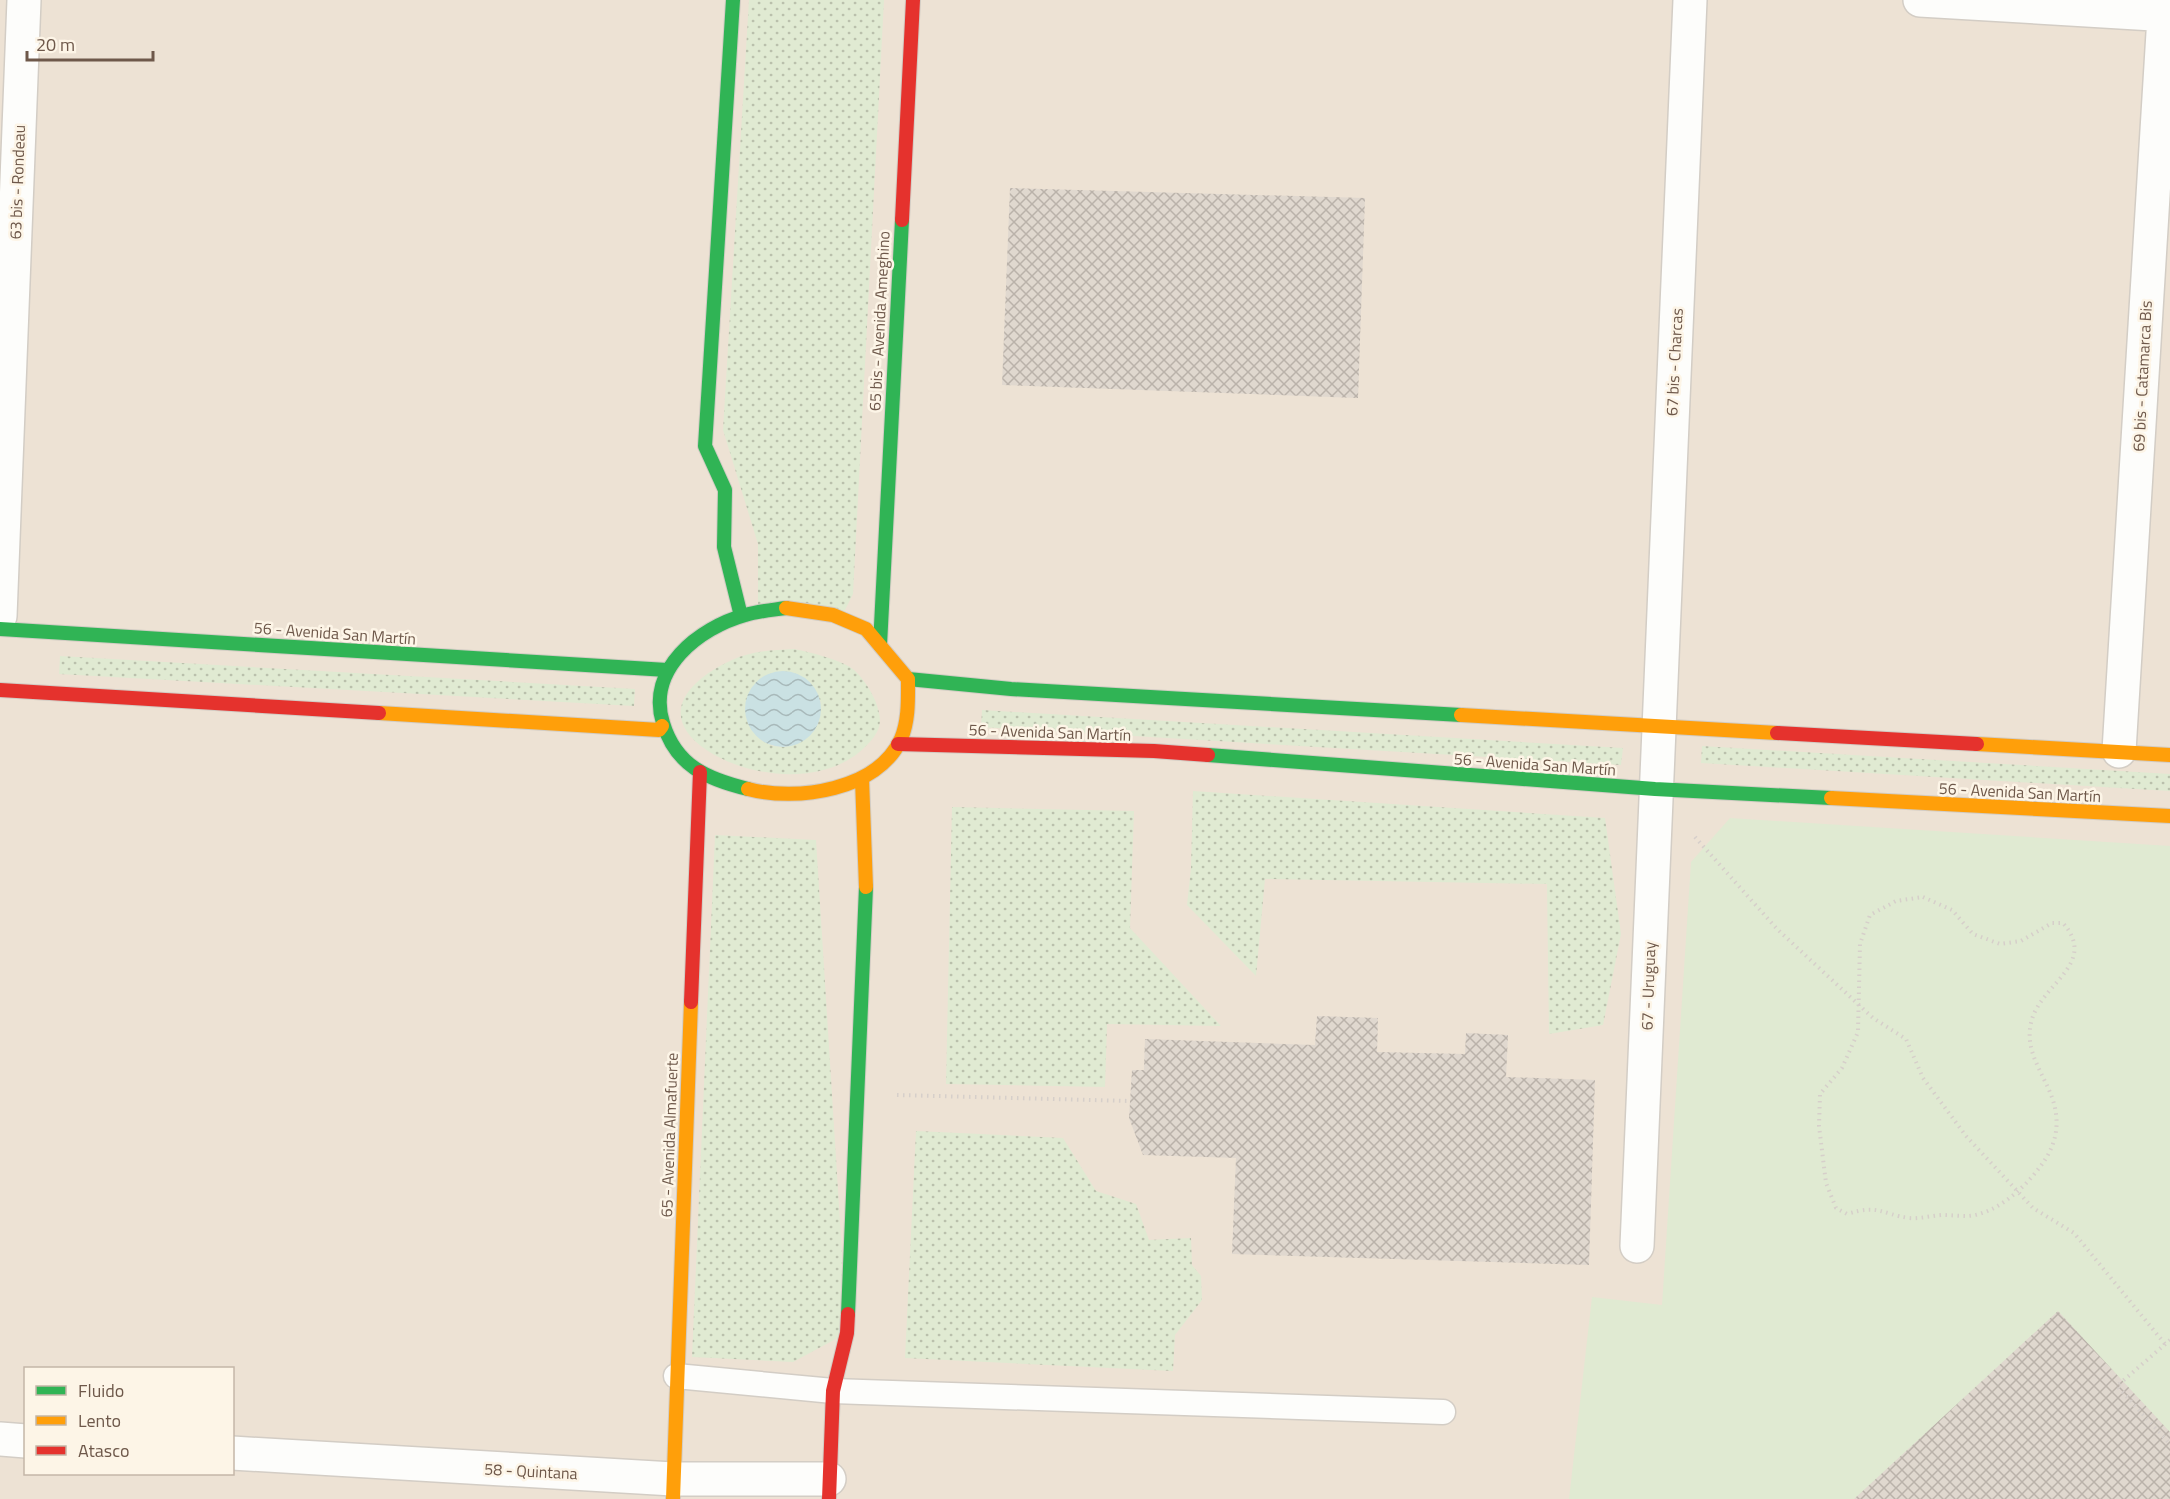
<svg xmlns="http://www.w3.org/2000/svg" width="2170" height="1499" font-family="'Titillium Web',sans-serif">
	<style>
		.residential { fill: #ede2d4; fill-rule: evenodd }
		.grass { fill: url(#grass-dots); fill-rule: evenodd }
		.park { fill: #e0ead2 }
		.water { fill: url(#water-waves) }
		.building { fill: url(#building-cross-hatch) }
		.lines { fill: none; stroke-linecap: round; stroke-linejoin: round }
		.lane-casing { stroke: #d3cdc5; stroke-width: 27 }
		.street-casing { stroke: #d3cdc5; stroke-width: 36 }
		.fast-casing { stroke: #d2ccc4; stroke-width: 16 }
		.slow-casing { stroke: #d2ccc4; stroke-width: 16 }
		.jam-casing { stroke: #d2ccc4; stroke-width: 16 }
		.path { stroke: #d6cfca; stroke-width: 4; stroke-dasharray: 1.5 4.5; stroke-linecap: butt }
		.lane { stroke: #fdfdfb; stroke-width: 24 }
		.street { stroke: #fdfdfb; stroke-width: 33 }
		.fast { stroke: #30b455; stroke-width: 14 }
		.slow { stroke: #ff9f0a; stroke-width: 14 }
		.jam { stroke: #e5322d; stroke-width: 14 }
		.labels { text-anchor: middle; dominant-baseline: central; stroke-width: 5; stroke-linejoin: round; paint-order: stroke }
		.street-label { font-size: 16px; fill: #6e584a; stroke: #fdf5e7 }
	</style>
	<defs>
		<pattern id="grass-dots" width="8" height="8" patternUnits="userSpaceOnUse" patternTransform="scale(1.5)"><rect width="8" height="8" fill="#e0ead2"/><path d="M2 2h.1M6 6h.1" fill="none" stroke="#bac0ac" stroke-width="1.8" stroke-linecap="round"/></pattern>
		<pattern id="water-waves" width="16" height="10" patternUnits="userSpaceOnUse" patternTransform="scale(1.5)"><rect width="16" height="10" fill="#cae1e3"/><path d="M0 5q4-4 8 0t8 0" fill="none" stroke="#a8b9ba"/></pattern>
		<pattern id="building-cross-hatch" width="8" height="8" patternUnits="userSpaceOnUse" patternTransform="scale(1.5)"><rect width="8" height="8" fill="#e0d8cf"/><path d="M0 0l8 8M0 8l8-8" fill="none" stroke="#bab2aa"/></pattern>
	</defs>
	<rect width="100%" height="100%" fill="#f4f0e7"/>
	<path class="residential" d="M0,0H2170V1499H0ZM26,1368H232V1474H26Z"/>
	<path class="grass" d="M749,0H884L853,594L844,612L758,610V544L723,430Z
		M794,649C813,653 834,658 850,667C860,673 870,689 875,700C882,719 883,728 868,744C830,786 753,780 708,751C655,716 688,680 732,660C751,651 773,650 794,649ZM810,682L821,703L786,747L773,746L761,740Z
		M60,656L635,689L634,706L59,674Z
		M982,710L1623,748L1621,765L981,727Z
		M1702,746L2170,774V791L1701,763Z
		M1193,791L1605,818L1621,934L1603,1025L1549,1034L1547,884L1265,879L1256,976L1187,905L1191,868Z
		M952,807L1134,811L1130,928L1221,1026L1107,1024L1105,1087L946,1084Z
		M715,835L816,840L847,1333L793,1362L692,1357Z
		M916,1131L1063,1138L1096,1191L1136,1204L1149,1240L1191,1238L1192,1265L1201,1276L1202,1300L1175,1335L1173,1371L905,1358Z"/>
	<path class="park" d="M1730,818L2170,846V1499H1569L1592,1297L1662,1305L1691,862Z"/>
	<path class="water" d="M745 709a38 38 0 1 1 76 0a38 38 0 1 1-76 0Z"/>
	<path class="building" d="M1010,188L1365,198L1358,398L1002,385Z
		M1317,1016L1378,1018L1377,1052L1465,1054L1466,1033L1508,1035L1506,1077L1595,1080L1589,1265L1232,1254L1236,1158L1143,1155L1129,1118L1132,1070H1144L1145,1039L1315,1045Z
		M2058,1311L2170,1432V1499H1854Z"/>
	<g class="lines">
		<g class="lane-casing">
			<path id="lane" d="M676,1376L833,1391L1443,1412"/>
		</g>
		<g class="street-casing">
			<path id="street" d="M1920,0L2170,15
				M0,616L24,0
				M2119,751L2165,0
				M1637,1246L1690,0
				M0,1439L26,1441
				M232,1453L673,1479H829"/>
		</g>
		<g class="fast-casing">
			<path id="fast" d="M733,0L705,446L725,490L724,547L741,616
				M0,629L667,670
				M880,645L902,220
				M908,679L1011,689L1461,715
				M1208,755L1655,789L1831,798
				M748,789C707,779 676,766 663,723C646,669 699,628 745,615C758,611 772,610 786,608
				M848,1314L866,887"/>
		</g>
		<g class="slow-casing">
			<path id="slow" d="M379,713L659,730L662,726
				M1461,715L1777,733
				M1977,744L2170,755
				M862,779L866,887
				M748,789C797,802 878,790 901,739C909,720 908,699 908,679L866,629L833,615L786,608
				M1831,798L2170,816
				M673,1499L691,1002"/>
		</g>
		<g class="jam-casing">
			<path id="jam" d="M902,220L913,0
				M0,690L379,713
				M1777,733L1977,744
				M898,744L1154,751L1208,755
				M691,1002L700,772
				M829,1499L833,1391L847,1333L848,1314"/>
		</g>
		<path class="path" d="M1695,837L1777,929L1873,1018L1906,1039L1923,1078L1966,1136L2033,1208L2074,1233L2165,1344
			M1923,897L1952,910L1973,934L2000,944L2021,941L2052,923H2063C2098,963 2043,983 2032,1019C2021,1056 2052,1080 2056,1114C2059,1137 2050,1155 2036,1172C2020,1192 1994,1214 1968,1216C1959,1216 1950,1215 1941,1215C1930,1216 1919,1219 1909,1218C1881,1214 1879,1204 1847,1214L1836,1208L1826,1183L1819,1126L1820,1094L1842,1068L1858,1032L1860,944L1870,915L1896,901Z
			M897,1095L1130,1101
			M2170,1340L2117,1386L2170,1444"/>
		<use href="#lane" class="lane"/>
		<use href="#street" class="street"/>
		<use href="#fast" class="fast"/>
		<use href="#slow" class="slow"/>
		<use href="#jam" class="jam"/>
	</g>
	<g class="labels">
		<g class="street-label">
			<text transform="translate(17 182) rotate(-88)">63 bis - Rondeau</text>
			<text transform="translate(879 321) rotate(-87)">65 bis - Avenida Ameghino</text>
			<text transform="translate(1674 362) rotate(-87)">67 bis - Charcas</text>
			<text transform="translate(2142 376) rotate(-87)">69 bis - Catamarca Bis</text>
			<text transform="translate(335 633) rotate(4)">56 - Avenida San Martín</text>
			<text transform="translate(1050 732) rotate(2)">56 - Avenida San Martín</text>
			<text transform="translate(1535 764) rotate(4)">56 - Avenida San Martín</text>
			<text transform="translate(2020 792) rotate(3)">56 - Avenida San Martín</text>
			<text transform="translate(1648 986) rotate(-88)">67 - Uruguay</text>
			<text transform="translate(669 1135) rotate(-88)">65 - Avenida Almafuerte</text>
			<text transform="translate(531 1471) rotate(3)">58 - Quintana</text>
		</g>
	</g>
	<rect x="24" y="1367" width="210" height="108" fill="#fdf5e7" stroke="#c4b6a8" stroke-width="1.5"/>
	<rect x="36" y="1386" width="30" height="9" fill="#30b455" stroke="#c4b6a8" stroke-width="1.5"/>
	<text x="78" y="1397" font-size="18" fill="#6e584a">Fluido</text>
	<rect x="36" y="1416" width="30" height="9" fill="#ff9f0a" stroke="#c4b6a8" stroke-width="1.5"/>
	<text x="78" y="1427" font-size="18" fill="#6e584a">Lento</text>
	<rect x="36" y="1446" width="30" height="9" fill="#e5322d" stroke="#c4b6a8" stroke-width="1.5"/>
	<text x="78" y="1457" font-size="18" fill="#6e584a">Atasco</text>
	<path d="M27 51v9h126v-9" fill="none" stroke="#6e584a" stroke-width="3"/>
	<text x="36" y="51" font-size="18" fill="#6e584a" stroke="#fdf5e7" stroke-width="4.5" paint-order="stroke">20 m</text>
</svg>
